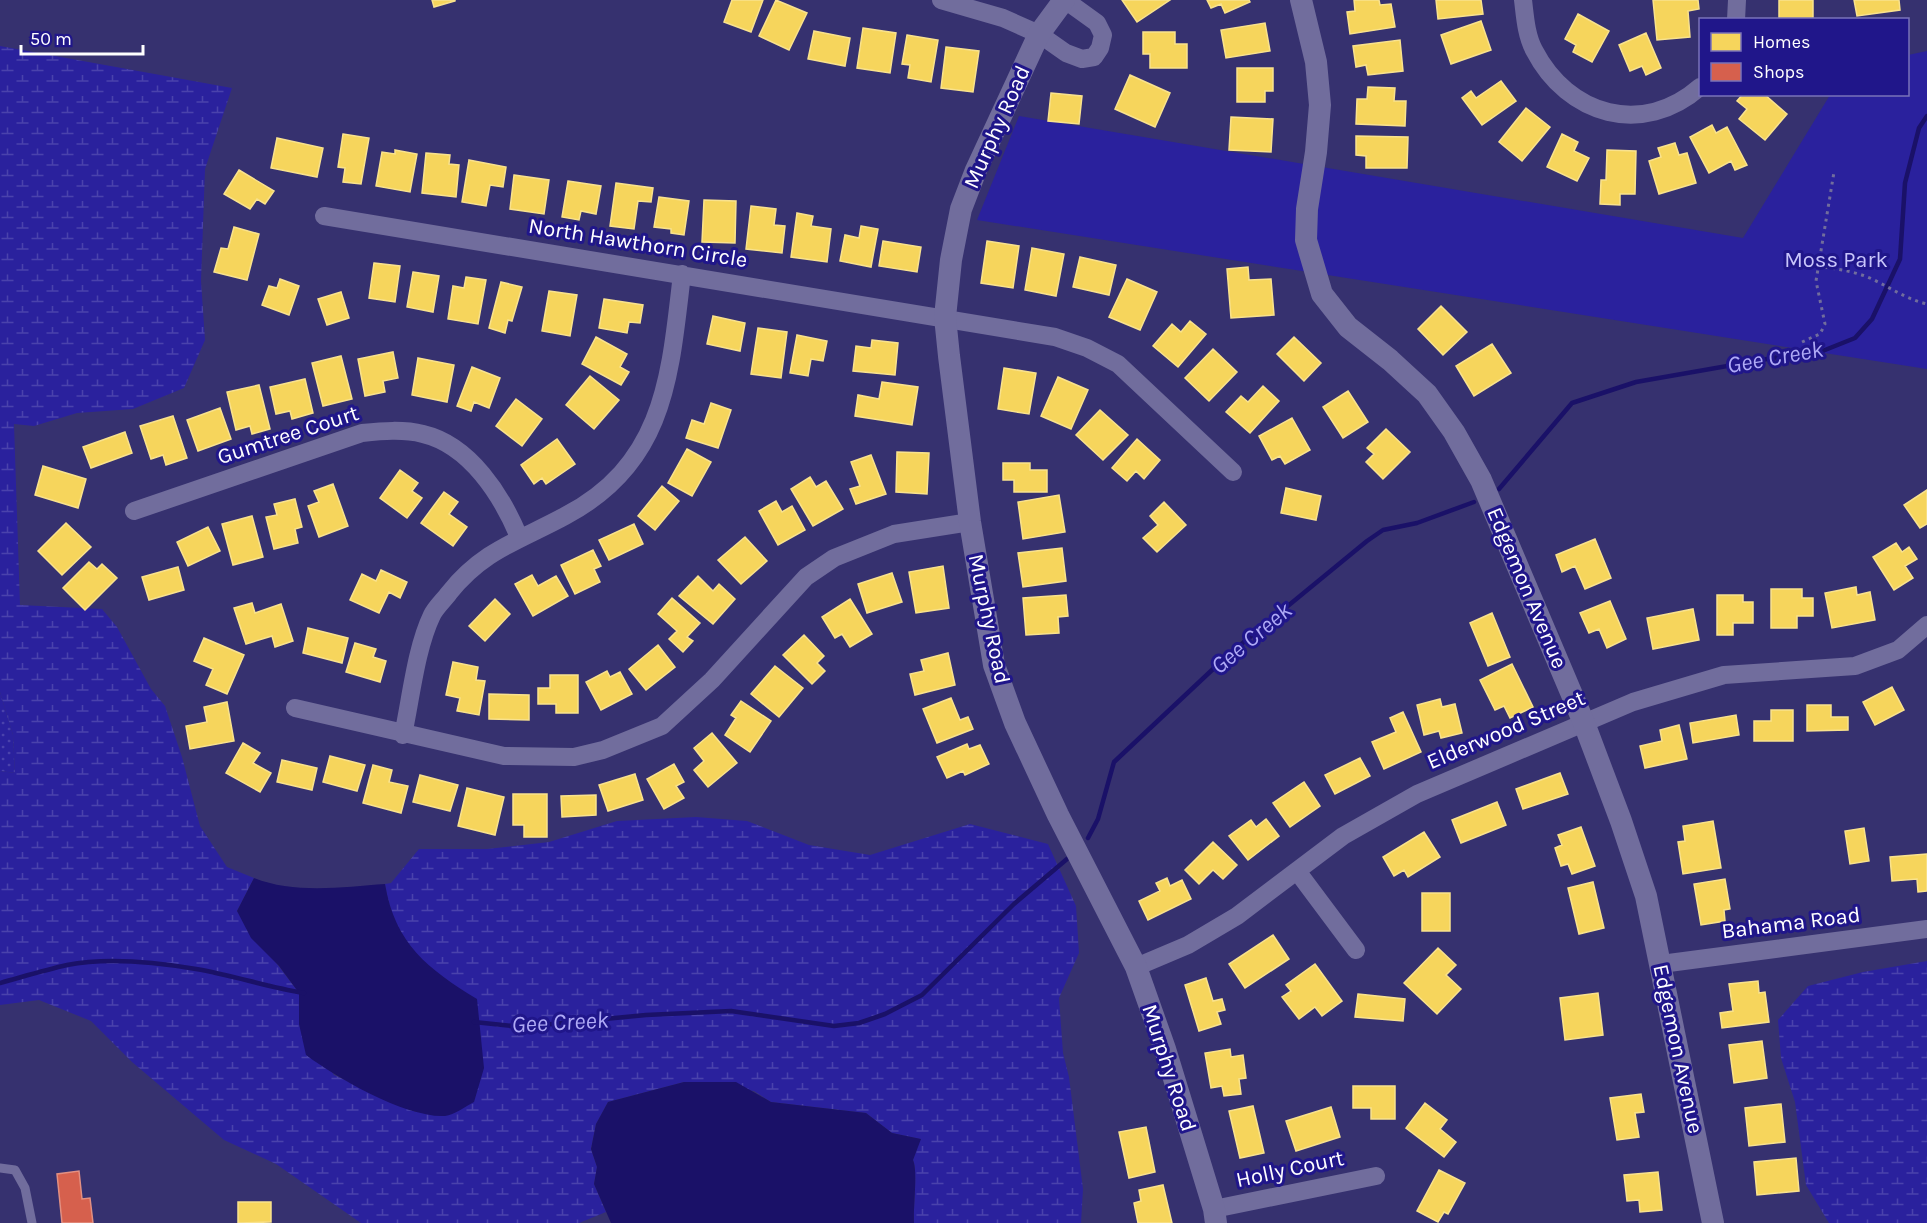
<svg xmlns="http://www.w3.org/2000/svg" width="1927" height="1223" font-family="Karla,sans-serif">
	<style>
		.grass { fill: url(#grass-dots) }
		.wetland { fill: url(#wetland-marsh) }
		.park { fill: #2a219d }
		.water { fill: #1a1168 }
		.homes { fill: #f6d55c; stroke: #f9e28d; stroke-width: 1.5 }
		.shops { fill: #d6604d; stroke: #e29082; stroke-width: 1.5 }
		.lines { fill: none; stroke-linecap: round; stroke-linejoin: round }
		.stream { stroke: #1a1168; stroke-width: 4.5 }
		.path { stroke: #716d9d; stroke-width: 3; stroke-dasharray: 3 4.5; stroke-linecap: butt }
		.service { stroke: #716d9d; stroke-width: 9 }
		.minor { stroke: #716d9d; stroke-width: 18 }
		.tertiary { stroke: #716d9d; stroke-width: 22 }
		.labels { text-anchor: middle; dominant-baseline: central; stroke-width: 6; stroke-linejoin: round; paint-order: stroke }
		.street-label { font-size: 22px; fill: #fff; stroke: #20168a }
		.park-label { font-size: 22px; fill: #c8c5fb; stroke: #20168a }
		.water-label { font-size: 24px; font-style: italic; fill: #afaaf6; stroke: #20168a }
	</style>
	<defs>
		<pattern id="grass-dots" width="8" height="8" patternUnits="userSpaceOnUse" patternTransform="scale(1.5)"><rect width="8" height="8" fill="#2a219d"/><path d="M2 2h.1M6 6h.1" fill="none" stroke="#4a42ac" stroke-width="1.8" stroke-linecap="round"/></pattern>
		<pattern id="wetland-marsh" width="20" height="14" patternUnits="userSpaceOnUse" patternTransform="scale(1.5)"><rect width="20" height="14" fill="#2a219d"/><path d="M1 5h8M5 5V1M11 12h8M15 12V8" fill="none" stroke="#4a42ac"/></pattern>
	</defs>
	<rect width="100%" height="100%" fill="#36316f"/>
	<path class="grass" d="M0,692L13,735L15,773L0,771Z"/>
	<path class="wetland" d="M0,46L232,88L205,169L201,281L205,340L184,388L133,409L77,413L34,426L14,424L20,605L102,609L117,627L151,689L165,706L182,757L200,826L227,867L254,878L237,911L299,993V1024L334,1075L416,1112L450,982C412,956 392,930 385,884L391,883L419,849H487L549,842L617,821L696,817L747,821L809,845L870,855L970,824L1048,844L1076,906L1079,953L1059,998L1063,1053L1069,1077L1083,1189L1081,1223H914C913,1208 918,1170 913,1160L920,1139L892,1133L866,1113L771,1102L754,1091L684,1082L608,1102L596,1124L591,1149L597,1167L594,1184L606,1212L579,1223H361L276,1164L224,1140L132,1062L91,1021L39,1000L0,1005V771L15,773L13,735L0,692Z
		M1927,961V1223H1829L1806,1185L1795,1102L1781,1058L1778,1020L1808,986L1863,972Z"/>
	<path class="park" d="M1927,51V369L977,220L1019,116L1743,238L1830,95L1908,94V55Z"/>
	<path class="water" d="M254,878C294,894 343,887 385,884C395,944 428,969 477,999L484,1068L474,1102C466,1106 454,1115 445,1116C406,1118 337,1078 306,1055L299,1024V993L279,966L251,938L237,911Z
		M684,1082H736L771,1102L866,1113L892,1133L921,1139L913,1160C918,1170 913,1208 914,1223H611L594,1184L597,1167L591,1149L596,1124L608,1102Z"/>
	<path class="homes" d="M432,0H455V1L434,7Z
		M732,0H763L751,32L724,22Z
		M776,0L807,13L789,50L759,36Z
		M1122,0H1170L1137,22Z
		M1207,0H1249L1250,2L1225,13L1221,4L1211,8Z
		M1354,0H1379L1380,5L1391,4L1395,27L1350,34L1347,12L1355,11Z
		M1436,0H1481L1483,14L1438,19Z
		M1653,0H1698L1699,9L1688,11L1690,37L1657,40Z
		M1779,0H1813V20H1779Z
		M1854,0H1899L1900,10L1857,16Z
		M1578,14L1609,31L1592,62L1573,52L1576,45L1565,39Z
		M1481,21L1491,50L1451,64L1441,35Z
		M1265,23L1270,51L1226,58L1221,30Z
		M863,28L896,33L890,73L857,68Z
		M814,31L850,38L845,66L808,59Z
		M1143,32H1175V44H1187V68H1150V54H1143Z
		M1646,33L1661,68L1646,75L1642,66L1630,71L1619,45Z
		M907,35L938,40L931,82L908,78L910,65L902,64Z
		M1400,40L1403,71L1368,75L1366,65L1356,67L1353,46Z
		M946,47L979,51L973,92L941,88Z
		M1237,68H1273V91H1265V102H1237Z
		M1130,75L1170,93L1155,127L1115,109Z
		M1501,81L1516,101L1482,125L1462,98L1471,91L1476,98Z
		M1368,87L1395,88L1394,101H1406L1405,126L1356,124L1357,99H1367Z
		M1051,93L1082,96L1079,124L1048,121Z
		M1743,94H1764L1787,114L1765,140L1739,119L1747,109L1737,101Z
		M1526,108L1550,127L1522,161L1499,142Z
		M1231,117L1273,119L1271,152L1229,150Z
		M1712,125L1716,133L1727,127L1747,165L1735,170L1731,161L1709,173L1690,137Z
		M343,134L369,138L361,184L343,182L345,168L338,167Z
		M1562,134L1578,142L1574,151L1589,158L1577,181L1547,167Z
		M1356,136L1408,137L1407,168H1366V156L1356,155Z
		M277,138L323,148L317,177L271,168Z
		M1675,143L1679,155L1687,153L1696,183L1659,194L1649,161L1661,157L1658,148Z
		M395,150L417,154L410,192L376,186L382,152L395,154Z
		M1607,150L1636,151L1635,194H1620V205L1600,204L1601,180H1606Z
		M426,153L450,155L449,164L459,165L456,197L422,193Z
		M469,160L506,167L503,187L490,185L486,206L462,202Z
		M239,170L274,191L265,204L257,199L250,209L224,194Z
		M514,175L549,180L544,214L510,209Z
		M568,181L601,186L596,214L581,211L579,220L562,217Z
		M616,183L653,188L651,202L638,201L634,229L610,226Z
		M659,197L689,201L684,235L671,233V229L654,227Z
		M704,200L736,201L735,243L702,242Z
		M751,206L776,209L774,225L785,226L782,253L746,249Z
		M797,213L813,216L811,226L831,229L827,262L791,257Z
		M861,226L878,229L871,267L840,261L845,235L859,238Z
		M234,227L259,234L247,280L214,272L221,248L228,249Z
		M883,241L921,247L917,272L879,266Z
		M987,241L1019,246L1013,288L981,283Z
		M1032,248L1064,254L1056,296L1025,290Z
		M1080,257L1116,265L1109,295L1073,287Z
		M374,263L400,266L395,302L369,298Z
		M1248,267L1249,280L1271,279L1274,315L1231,318L1227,269Z
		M413,272L439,276L433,312L407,307Z
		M466,277L486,280L478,324L448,319L453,286L464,288Z
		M280,279L299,286L289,315L262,305L269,286L277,288Z
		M1127,279L1157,292L1140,330L1109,317Z
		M501,282L522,287L512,321L508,320L505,333L489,328Z
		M549,291L577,295L570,336L542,331Z
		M341,292L349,318L327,325L318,299Z
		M604,299L643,305L640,323L629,322L627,333L599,328Z
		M1441,306L1467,332L1443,355L1418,329Z
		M713,316L745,323L740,351L707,344Z
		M1190,321L1206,334L1178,367L1153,346L1172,324L1181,332Z
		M758,328L787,332L781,378L751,374Z
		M797,335L827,341L823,361L811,359L808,376L790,373Z
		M596,337L627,354L620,367L629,372L621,385L582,364Z
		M1294,337L1321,363L1304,381L1277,354Z
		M872,340L898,343L895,375L853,371L856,346L871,348Z
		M1492,344L1511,373L1474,396L1456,366Z
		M1213,349L1237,372L1209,401L1185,378Z
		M393,352L398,378L383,381L385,392L365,396L358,359Z
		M341,356L352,399L323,406L312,363Z
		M418,358L454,365L447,402L412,395Z
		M472,367L500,378L489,408L474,402L471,411L457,406Z
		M1004,368L1036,373L1029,414L998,409Z
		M590,376L619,400L594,429L566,405Z
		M1058,377L1088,390L1071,429L1041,416Z
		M305,379L313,413L292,419L290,411L276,414L270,387Z
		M882,382L918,387L912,425L855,416L858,395L879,399Z
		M259,385L270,429L252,434L250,426L236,430L227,392Z
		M1263,386L1279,401L1250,433L1226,412L1241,396L1248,402Z
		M1348,391L1368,422L1343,438L1323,407Z
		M516,399L542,419L522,446L496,426Z
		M711,403L731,410L718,448L686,438L692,420L704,424Z
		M220,408L231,439L198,451L187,420Z
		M1100,410L1128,435L1103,460L1076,435Z
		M173,416L187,458L166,465L163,455L151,459L140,426Z
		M1292,418L1310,450L1285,464L1280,456L1272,460L1259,436Z
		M1386,429L1410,452L1383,479L1366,462L1374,454L1367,448Z
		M125,432L132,453L91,468L83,447Z
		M557,439L575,464L546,484L542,478L534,484L521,465Z
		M1137,439L1160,460L1144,479L1136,471L1127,481L1112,468Z
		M687,449L711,462L692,496L668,483Z
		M897,452L929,453L927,494L896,492Z
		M871,455L886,494L856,504L850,489L860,486L851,462Z
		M1003,463H1030V470H1047V492H1014V480H1003Z
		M43,466L86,479L78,508L35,495Z
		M400,470L418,483L412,491L422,498L407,518L380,498Z
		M810,477L816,487L826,481L843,509L813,526L791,489Z
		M333,484L348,526L319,537L308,506L319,502L314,491Z
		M662,486L679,501L655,530L638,516Z
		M1286,488L1321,496L1316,520L1281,513Z
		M1927,490V524L1920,528L1904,505Z
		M444,492L458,502L449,514L467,527L453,546L421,523Z
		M1059,495L1065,532L1023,539L1018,502Z
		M295,499L302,527L295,529L298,543L274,549L266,517L277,515L274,504Z
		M776,501L782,512L792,506L805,530L778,545L759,511Z
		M1164,502L1186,525L1157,552L1143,538L1158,525L1150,516Z
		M252,516L263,557L233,565L222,524Z
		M66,523L91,547L62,575L38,551Z
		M634,524L643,544L609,560L599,540Z
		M208,527L220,551L188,566L177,542Z
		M745,537L767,561L741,584L718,560Z
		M1595,539L1611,578L1585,589L1575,566L1562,572L1556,555Z
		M1896,543L1902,552L1909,547L1917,559L1905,566L1913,578L1894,590L1873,557Z
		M1062,548L1066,581L1023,587L1018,553Z
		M593,550L601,566L594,569L600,582L575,594L561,565Z
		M89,562L97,569L102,564L117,578L85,610L63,588Z
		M943,566L949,608L916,613L909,572Z
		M178,567L184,590L149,600L142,577Z
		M381,570L407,582L400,598L389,592L379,613L350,600L362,574L376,581Z
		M892,573L902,602L867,613L858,584Z
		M532,575L538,586L556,576L568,596L533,616L515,584Z
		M698,576L713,591L719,584L735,599L713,624L679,596Z
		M1856,587L1857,595L1870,592L1875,620L1832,628L1825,593Z
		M1771,589H1802V598H1813V616H1797V628H1771Z
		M1066,595L1068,616L1058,617L1059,633L1026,635L1023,598Z
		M1717,595H1743V602H1753V623H1733V635H1717Z
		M672,598L700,623L687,637L693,641L683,652L669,639L677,631L658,614Z
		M495,599L510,614L485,641L469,626Z
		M850,599L872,634L850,647L842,634L835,638L822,617Z
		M1610,601L1626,639L1607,648L1599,629L1589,633L1580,613Z
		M252,603L255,613L281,604L293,641L275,647L272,636L246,644L234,608Z
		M1693,609L1699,640L1653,649L1647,618Z
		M1492,613L1510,657L1488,666L1470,623Z
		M308,628L348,638L342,663L303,653Z
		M804,635L824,656L817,663L825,671L812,684L783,655Z
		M204,638L244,655L227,694L206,685L213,669L194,661Z
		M355,643L376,649L373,657L386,661L380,682L346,672Z
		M658,645L675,667L646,690L629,669Z
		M948,653L955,685L915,695L910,674L924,671L921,660Z
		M453,662L478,667L476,680L485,681L479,715L457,711L460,698L446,695Z
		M1512,664L1533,707L1510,718L1504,706L1495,710L1480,680Z
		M775,666L803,688L779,717L751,694Z
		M607,671L610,677L620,672L632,694L601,710L586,682Z
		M550,675H578V713H556V704H538V688H550Z
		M1892,687L1904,710L1875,725L1863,702Z
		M489,694L529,695V720L489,719Z
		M951,698L960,720L968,717L973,729L937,743L923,709Z
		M1440,699L1442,707L1455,704L1462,733L1441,738L1439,731L1424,735L1417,705Z
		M741,701L771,721L750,752L725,735L736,718L731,715Z
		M227,702L234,741L190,749L186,726L207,722L204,707Z
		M1807,705H1831V717H1848V730L1807,731Z
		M1771,710H1793V741H1754V721H1771Z
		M1403,712L1421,752L1384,769L1372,742L1396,732L1390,718Z
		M1736,715L1739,735L1693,743L1690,723Z
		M1679,725L1687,759L1645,768L1640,746L1662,741L1660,730Z
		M712,733L737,763L708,787L694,770L704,761L694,748Z
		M243,743L260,753L253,763L271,773L260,792L226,773Z
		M967,744L969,749L980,745L989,764L965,775L963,771L947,778L937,757Z
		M330,756L365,765L357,791L323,782Z
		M1360,758L1370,776L1335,794L1325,775Z
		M282,760L317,768L312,790L277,782Z
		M674,764L684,782L676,786L684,798L664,809L647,779Z
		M373,765L392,770L389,782L408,786L401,813L363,803Z
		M1560,773L1568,794L1523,809L1516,789Z
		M635,774L643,800L608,811L599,785Z
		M420,775L458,785L450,811L413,802Z
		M1304,782L1320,806L1290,827L1273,803Z
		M467,788L504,797L495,835L458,826Z
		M513,794H547V837H524V825H513Z
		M596,795V815L562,817L561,796Z
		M1497,802L1506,825L1461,843L1452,820Z
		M1266,819L1279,836L1248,860L1229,836L1251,820L1256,827Z
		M1713,821L1721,868L1683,874L1678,842L1685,841L1683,826Z
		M1581,827L1595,866L1572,874L1568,864L1561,866L1555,848L1562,845L1558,835Z
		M1864,828L1869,861L1850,864L1845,831Z
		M1424,832L1440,857L1408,877L1404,870L1394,876L1383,857Z
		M1213,842L1237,865L1223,879L1213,870L1199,884L1185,870Z
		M1927,854V891L1918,892L1917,879L1892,881L1890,857Z
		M1167,878L1170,886L1182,880L1191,899L1148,920L1139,901L1160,891L1156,883Z
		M1725,879L1730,909L1724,910L1725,921L1701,925L1694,884Z
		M1593,882L1604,928L1579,934L1568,888Z
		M1422,893H1450V931H1422Z
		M1273,935L1289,959L1245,988L1229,964Z
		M1438,948L1456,965L1446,975L1461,989L1437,1014L1404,983Z
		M1315,964L1342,1001L1322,1016L1315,1007L1299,1019L1282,997L1291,991L1286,985Z
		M1206,978L1213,1001L1222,999L1225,1010L1217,1012L1221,1024L1199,1031L1185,985Z
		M1758,981L1759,993L1765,992L1769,1022L1722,1028L1720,1013L1733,1011L1729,984Z
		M1598,993L1603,1035L1565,1040L1560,998Z
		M1358,994L1405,999L1403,1021L1355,1017Z
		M1762,1041L1767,1078L1734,1083L1729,1045Z
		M1230,1049L1231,1057L1243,1055L1246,1078L1239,1079L1241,1094L1224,1096L1222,1086L1211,1088L1205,1053Z
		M1353,1086H1395V1119H1371V1108H1353Z
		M1641,1094L1644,1112L1635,1113L1639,1137L1617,1140L1610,1098Z
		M1425,1103L1447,1120L1440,1129L1456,1142L1444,1157L1406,1128Z
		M1781,1104L1785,1142L1749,1146L1745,1108Z
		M1253,1106L1264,1153L1240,1158L1229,1111Z
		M1331,1107L1340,1137L1296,1151L1286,1121Z
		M1146,1127L1155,1172L1129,1178L1119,1132Z
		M1796,1158L1799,1191L1757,1195L1754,1162Z
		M1439,1170L1465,1183L1448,1214L1444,1212L1438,1222L1417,1211Z
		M1658,1172L1662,1210L1640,1212L1639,1200L1627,1201L1624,1175Z
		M1163,1185L1172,1223H1138L1134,1203L1141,1201L1139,1190Z
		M238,1202H271V1222L238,1223Z"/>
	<path class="shops" d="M79,1171L82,1199L90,1198L93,1223H62L57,1174Z"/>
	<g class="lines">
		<path class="stream" d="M1499,489L1572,403L1636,382L1784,356L1815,354L1855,338L1872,319L1900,259L1905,183L1919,128L1927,116
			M1088,838L1098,819L1114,762L1228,655L1367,541L1383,530L1417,523L1474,502
			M0,983C22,977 45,970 67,965C108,957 155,962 196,969C232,975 267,987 304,993
			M474,1022L521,1027L646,1015L731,1011L834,1026L859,1023L885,1014L922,995L1014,904L1067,859"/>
		<path class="path" d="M1817,266C1836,269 1855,271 1872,279C1891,288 1906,299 1927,304
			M1802,342L1820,334L1825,324L1816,281L1834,172"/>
		<path class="service" d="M0,1168L15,1170L25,1188L32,1223"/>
		<path class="minor" d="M941,0L1003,18L1039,34L1066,53L1082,59L1094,57L1100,48L1103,35L1097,23L1065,0
			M1523,0C1525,16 1526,35 1534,50C1568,116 1643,137 1700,87
			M1736,20L1737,0
			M324,216L1055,337L1087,348L1118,364L1233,472
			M134,511L362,433C382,431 403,429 423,434C470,445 502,496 519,537
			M295,708L504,756L574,757L603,750L662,726L712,680L806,577L834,558L894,534L970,522
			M403,735C411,698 416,648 432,615C436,607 444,600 449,593C483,550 519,541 565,516C666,463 670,375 682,274
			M1297,871L1356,950
			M1661,964L1927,929
			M1136,967L1188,945L1237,916L1343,836L1417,794L1633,702L1724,675L1855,666L1898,650L1927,625
			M1214,1209L1376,1176"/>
		<path class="tertiary" d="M1064,0L1039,34L976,170L961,209L951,260L945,317L949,356L970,522L994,665L1015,723L1058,815L1136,967L1165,1049L1214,1209L1216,1223
			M1301,0L1316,62L1320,105L1316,152L1307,209L1306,240L1322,294L1348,327L1390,360L1427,394L1454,432L1481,480L1584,723L1621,821L1646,896L1713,1223"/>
	</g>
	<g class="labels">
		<g class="street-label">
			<text transform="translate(997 127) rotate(-66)">Murphy Road</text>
			<text transform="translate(638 243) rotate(9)">North Hawthorn Circle</text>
			<text transform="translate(288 435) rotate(-18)">Gumtree Court</text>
			<text transform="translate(1527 588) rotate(67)">Edgemon Avenue</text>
			<text transform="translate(989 619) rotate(78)">Murphy Road</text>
			<text transform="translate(1506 730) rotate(-23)">Elderwood Street</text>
			<text transform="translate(1791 923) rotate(-7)">Bahama Road</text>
			<text transform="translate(1678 1049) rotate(78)">Edgemon Avenue</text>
			<text transform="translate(1169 1068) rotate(72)">Murphy Road</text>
			<text transform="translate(1290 1169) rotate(-12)">Holly Court</text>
		</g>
		<g class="park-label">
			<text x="1836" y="260">Moss Park</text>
		</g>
		<g class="water-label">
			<text transform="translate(1775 357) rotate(-10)">Gee Creek</text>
			<text transform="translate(1251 638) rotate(-40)">Gee Creek</text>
			<text transform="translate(560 1022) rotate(-3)">Gee Creek</text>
		</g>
	</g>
	<rect x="1699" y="18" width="210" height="78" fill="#20168a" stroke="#7973b9" stroke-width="1.5"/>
	<rect x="1711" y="33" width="30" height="18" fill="#f6d55c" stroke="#7973b9" stroke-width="1.5"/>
	<text x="1753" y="48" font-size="18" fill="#ffffff">Homes</text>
	<rect x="1711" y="63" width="30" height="18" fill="#d6604d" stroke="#7973b9" stroke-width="1.5"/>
	<text x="1753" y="78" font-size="18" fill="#ffffff">Shops</text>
	<path d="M21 45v9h122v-9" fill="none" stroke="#ffffff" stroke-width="3"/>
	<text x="30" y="45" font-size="18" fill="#ffffff" stroke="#20168a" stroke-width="4.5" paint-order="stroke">50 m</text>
</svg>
